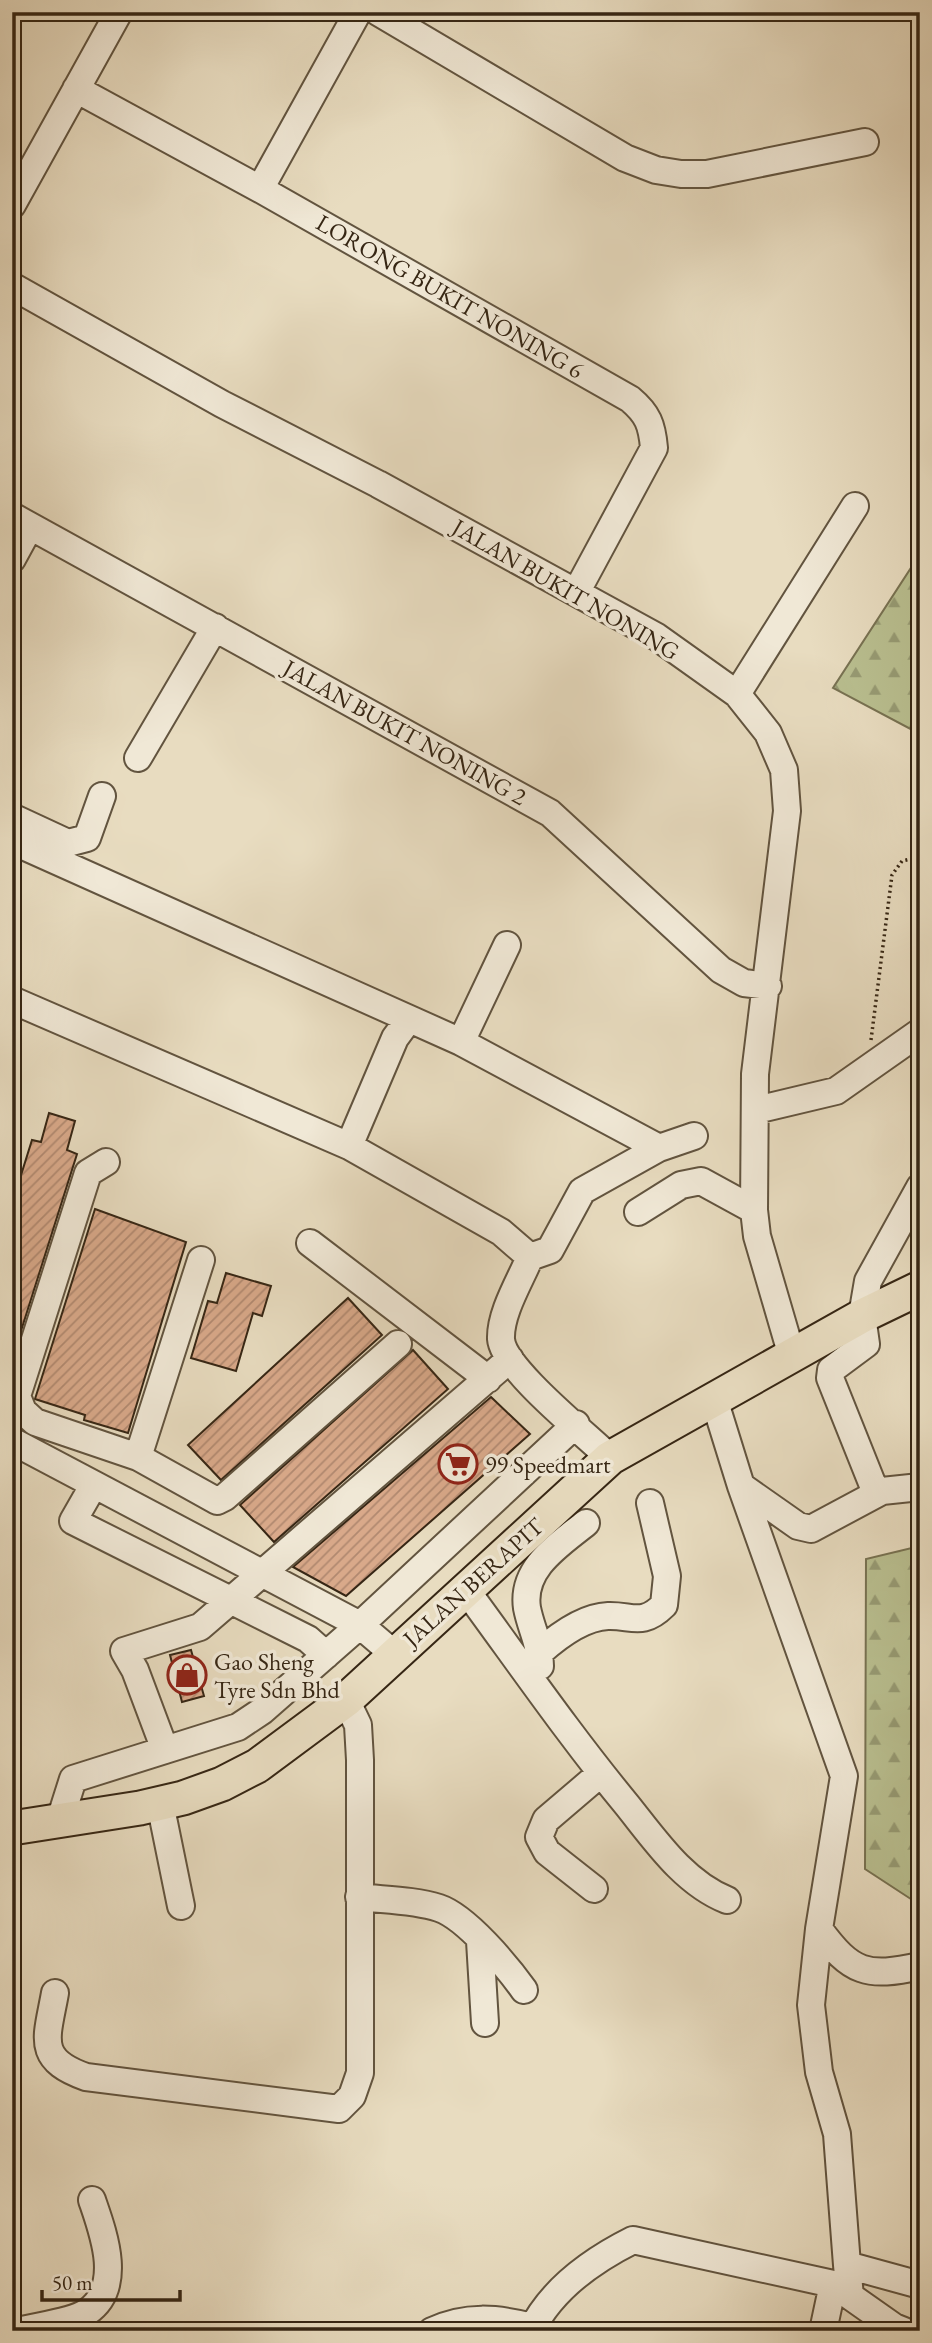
<svg xmlns="http://www.w3.org/2000/svg" width="932" height="2343" font-family="'EB Garamond',serif">
	<style>
		.forest { fill: url(#forest-firs); stroke: #787252; stroke-width: 2 }
		.building { fill: url(#building-hatch); stroke: #362614; stroke-width: 2 }
		.lines { fill: none; stroke-linecap: round; stroke-linejoin: round }
		.minor-casing { stroke: #62543f; stroke-width: 30 }
		.major-casing { stroke: #362614; stroke-width: 37 }
		.path { stroke: #362614; stroke-width: 3.5; stroke-dasharray: 2 3.5; stroke-linecap: butt }
		.minor { stroke: #f0e8d6; stroke-width: 26 }
		.major { stroke: #e8dcc0; stroke-width: 33 }
		.labels { text-anchor: middle; dominant-baseline: central; stroke-width: 7; stroke-linejoin: round; paint-order: stroke }
		.street-label { font-size: 24px; fill: #362614; stroke: #f0e8d6 }
		.poi-label { font-size: 24px; fill: #362614; stroke: #f0e8d6; text-anchor: start }
	</style>
	<defs>
		<pattern id="forest-firs" width="22" height="20" patternUnits="userSpaceOnUse" patternTransform="scale(1.75)"><rect width="22" height="20" fill="#b9bf90"/><path d="M5 1l3.5 6h-7zM16 11l3.5 6h-7z" fill="#979b74"/></pattern>
		<pattern id="building-hatch" width="6" height="6" patternUnits="userSpaceOnUse" patternTransform="scale(1.75)"><rect width="6" height="6" fill="#d9a98a"/><path d="M-1 1l2-2M0 6l6-6M5 7l2-2" fill="none" stroke="#b18970"/></pattern>
	</defs>
	<rect width="100%" height="100%" fill="#e8dcc0"/>
	<filter id="stains"><feTurbulence type="fractalNoise" baseFrequency=".00286" numOctaves="4"/><feColorMatrix values="0 0 0 0 .2 0 0 0 0 .09 0 0 0 0 .02 0 0 0 .5 -.17"/></filter>
	<radialGradient id="worn" r=".72"><stop offset=".6" stop-color="#630" stop-opacity="0"/><stop offset="1" stop-color="#630" stop-opacity=".3"/></radialGradient>
	<path class="forest" d="M920,554V734L833,688Z
		M920,1546V1905L865,1869L866,1559Z"/>
	<path class="building" d="M49,1113L75,1121L67,1150L77,1154L14,1353L12,1204L32,1140L41,1142Z
		M95,1209L186,1242L128,1433L84,1420L85,1415L35,1399Z
		M226,1273L271,1286L262,1316L253,1313L236,1371L191,1358L208,1301L217,1303Z
		M348,1298L382,1335L221,1480L188,1445Z
		M413,1350L448,1389L274,1542L240,1505Z
		M491,1397L530,1434L346,1596L293,1567Z
		M191,1650L204,1696L182,1702L170,1655Z"/>
	<g class="lines">
		<g class="minor-casing">
			<path id="minor" d="M378,12L625,158L656,170L681,174H707L865,142
				M76,89L260,189L630,399C648,414 652,425 654,448L577,591
				M260,189L358,12
				M12,205L119,12
				M12,286L222,404L378,484L657,637L737,694L768,733L784,770L787,811L755,1074L754,1210L757,1236L792,1356
				M12,516L550,813L721,970L744,983L768,986
				M12,559L30,526
				M737,694L855,506
				M138,758L215,627
				M12,817L68,843L87,838L102,796
				M12,841L461,1042L659,1148
				M12,1000L349,1146L501,1232L530,1257C520,1281 500,1313 501,1339C503,1369 587,1435 610,1458
				M461,1042L507,945
				M756,1110L836,1091L920,1032
				M349,1146L395,1038L409,1019
				M106,1162L88,1173L17,1396L23,1411L35,1422L138,1457L217,1501L225,1497L398,1344
				M920,1187L868,1281L862,1316L866,1344L831,1370L830,1378L874,1488L882,1491L920,1487
				M638,1212L681,1185L701,1181L754,1210
				M310,1243L488,1379
				M530,1257L550,1250L582,1191L659,1148L694,1136
				M714,1399L741,1486L844,1776L819,1929L811,2005L819,2072L837,2134L847,2265
				M12,1441L360,1625L394,1654
				M138,1457L201,1260
				M93,1486L73,1521L308,1639L326,1655
				M741,1486L798,1526L811,1529L882,1491
				M466,1590C519,1662 570,1736 627,1805C655,1840 684,1883 727,1900
				M540,1652C558,1636 583,1617 608,1616C632,1615 642,1627 664,1605L667,1576L650,1503
				M540,1666C540,1642 531,1629 527,1608C521,1568 559,1545 586,1523
				M165,1750L135,1670L124,1651L200,1627L510,1359
				M160,1803L181,1906
				M60,1820L73,1779L238,1727L262,1711L360,1625L576,1424
				M594,1889L547,1852L539,1837L546,1820L601,1773
				M359,1897C384,1900 414,1900 439,1908C466,1917 507,1966 524,1990
				M819,1929C851,1973 867,1978 920,1966
				M480,1941L485,2023
				M55,1993C47,2038 35,2059 86,2077L339,2109L352,2096L360,2073V1760L358,1725L346,1700
				M18,2331C36,2326 73,2322 87,2312C124,2287 103,2232 92,2200
				M432,2331C466,2315 497,2318 533,2327
				M531,2331C551,2290 593,2260 633,2240L833,2284L850,2296
				M823,2331L833,2284
				M904,2331L894,2327L850,2296L847,2265L920,2285"/>
		</g>
		<g class="major-casing">
			<path id="major" d="M12,1828L140,1808L183,1798L222,1784L257,1766L346,1700L610,1458L862,1316L920,1288"/>
		</g>
		<path class="path" d="M871,1040L892,875L902,861L920,857"/>
		<use href="#minor" class="minor"/>
		<use href="#major" class="major"/>
	</g>
	<defs>
		<g id="supermarket-ring" transform="scale(2.0125)"><circle r="9.5" fill="#f0e8d6" stroke="#8f2418" stroke-width="1.5"/><path d="M-6-5.5h2.5l.6 2H6L4.5 2H-2.5L-4.4-4H-6ZM-1.5 3.2a1.3 1.3 0 1 0 .1 0ZM3 3.2a1.3 1.3 0 1 0 .1 0Z" fill="#8f2418"/></g>
		<g id="shop-ring" transform="scale(2.0125)"><circle r="9.5" fill="#f0e8d6" stroke="#8f2418" stroke-width="1.5"/><path d="M-5-2.5h2.3a2.7 3.5 0 0 1 5.4 0H5L5.5 6h-11ZM-1.5-2.5h3a1.5 2.3 0 0 0-3 0Z" fill="#8f2418"/></g>
	</defs>
	<g fill-rule="evenodd">
		<use href="#supermarket-ring" x="458" y="1464"/>
		<use href="#shop-ring" x="187" y="1675"/>
	</g>
	<g class="labels">
		<g class="street-label">
			<text transform="translate(450 296) rotate(30)">LORONG BUKIT NONING 6</text>
			<text transform="translate(566 589) rotate(30)">JALAN BUKIT NONING</text>
			<text transform="translate(405 732) rotate(29)">JALAN BUKIT NONING 2</text>
			<text transform="translate(473 1582) rotate(-42)">JALAN BERAPIT</text>
		</g>
		<g class="poi-label">
			<text x="485" y="1464">99 Speedmart</text>
			<text x="214" y="1661">Gao Sheng<tspan x="214" dy="28">Tyre Sdn Bhd</tspan></text>
		</g>
	</g>
	<rect width="932" height="2343" fill="none" stroke="#e8dcc0" stroke-width="42"/>
	<rect x="14" y="14" width="904" height="2315" fill="none" stroke="#362614" stroke-width="3.5"/>
	<rect x="21" y="21" width="890" height="2301" fill="none" stroke="#362614" stroke-width="2"/>
	<path d="M42 2290v10h138v-10" fill="none" stroke="#362614" stroke-width="3.5"/>
	<text x="52" y="2290" font-size="21" fill="#362614" stroke="#f0e8d6" stroke-width="5" paint-order="stroke">50 m</text>
	<rect width="100%" height="100%" filter="url(#stains)"/>
	<rect width="100%" height="100%" fill="url(#worn)"/>
</svg>
